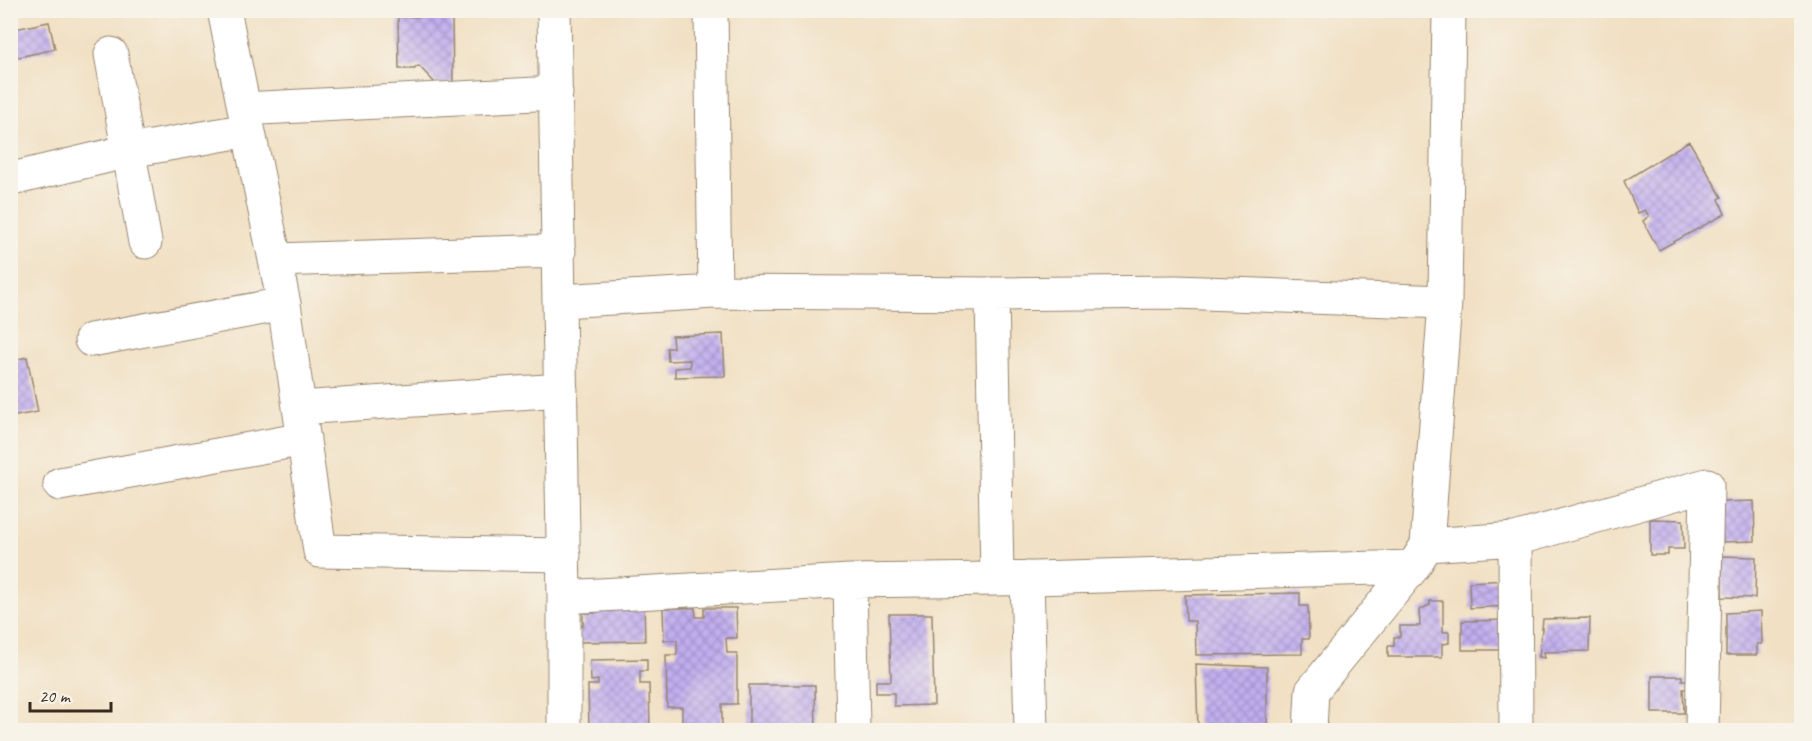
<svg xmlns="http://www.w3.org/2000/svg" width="1812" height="741" font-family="Caveat,sans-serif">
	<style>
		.building { fill: url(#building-cross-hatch) }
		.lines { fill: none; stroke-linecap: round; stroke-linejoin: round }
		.minor-casing { stroke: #968570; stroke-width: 35 }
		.minor { stroke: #fff; stroke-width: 33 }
	</style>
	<defs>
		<pattern id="building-cross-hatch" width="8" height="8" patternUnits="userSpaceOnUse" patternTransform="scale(1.5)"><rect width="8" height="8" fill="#c1aef0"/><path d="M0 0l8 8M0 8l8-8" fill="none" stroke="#9e8ec2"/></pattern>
	</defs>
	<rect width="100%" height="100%" fill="#f7f3e8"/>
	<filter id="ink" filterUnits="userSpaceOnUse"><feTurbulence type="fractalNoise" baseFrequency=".0167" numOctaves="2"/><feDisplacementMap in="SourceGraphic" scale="12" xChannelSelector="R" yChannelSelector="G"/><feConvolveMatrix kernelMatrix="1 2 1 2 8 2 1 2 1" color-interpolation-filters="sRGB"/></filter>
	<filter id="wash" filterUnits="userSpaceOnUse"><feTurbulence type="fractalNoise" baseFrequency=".008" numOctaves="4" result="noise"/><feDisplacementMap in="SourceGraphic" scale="24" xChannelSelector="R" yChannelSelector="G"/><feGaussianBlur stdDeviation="1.35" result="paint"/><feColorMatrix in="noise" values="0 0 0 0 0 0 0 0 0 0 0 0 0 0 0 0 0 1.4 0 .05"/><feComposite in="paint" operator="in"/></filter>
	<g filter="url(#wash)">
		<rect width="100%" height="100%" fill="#f1e0c3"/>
		<g id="blocks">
			<path class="building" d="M452,16L453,84H436L419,66L415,67V69H399L398,17Z
				M49,22L55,49L10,59V30Z
				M1689,141L1722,197L1719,199L1725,214L1659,250L1643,221L1649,216L1645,210L1638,213L1624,181Z
				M723,334L725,376L675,377V368L690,367V360L668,361L667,348H673L672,336Z
				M27,357L38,412L10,417V361Z
				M1754,501L1755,541L1723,542L1721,502Z
				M1650,519L1683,520L1684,549H1668V555H1650Z
				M1722,556L1756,557L1755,598L1722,597Z
				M1510,580L1511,606L1470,608L1469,582Z
				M1300,593V606H1308L1309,639H1302V654L1196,655L1195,621H1186L1185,595Z
				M1430,601H1443V632H1449V643L1442,644V657H1388V646H1394V637H1400V626H1420L1419,610L1430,605Z
				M644,604L645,641L579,642V626H583V613H595V608Z
				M663,608H695L696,617H704V608H736L737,638H726L727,653H737V704H722V728H734V730H670V726H682V707H667L666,655H677V640H664Z
				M1761,611L1762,644H1757V655H1726V613Z
				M889,614H932L934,705L894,706V693H876V681H891Z
				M1590,618L1589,651L1544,652L1545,658L1539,657L1543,619Z
				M1510,620L1500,650H1462V621Z
				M647,659V671H640V684H649L650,730H589L588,685H598V680L591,681L590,660Z
				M1196,664L1267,667V730H1198Z
				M1652,676H1682V680H1688L1689,689H1683L1684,713H1652Z
				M749,685H815L816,730H749Z"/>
		</g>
	</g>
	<g filter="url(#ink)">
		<use href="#blocks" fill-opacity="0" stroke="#968570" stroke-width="1.5"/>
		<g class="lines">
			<g class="minor-casing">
				<path id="minor" d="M224,10L284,304L320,551L564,555
					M554,10L564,597V730
					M711,10L715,292
					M111,54L145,242
					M244,109L556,93
					M12,179L129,151L248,130
					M275,260L559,251
					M992,294L997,579
					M560,301L715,292L992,294L1176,292L1445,302
					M91,340L284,304
					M299,408L561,390
					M60,484L304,439
					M1515,539L1516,730
					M1427,545L1515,539L1707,485L1702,730
					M1027,578L1031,730
					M850,581L853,730
					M564,597L850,581L997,579L1413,567
					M1310,730L1312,691L1413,567L1427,545L1445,302L1449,10"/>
			</g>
			<use href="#minor" class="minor"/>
		</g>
	</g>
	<rect width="1812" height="741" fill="none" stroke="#f7f3e8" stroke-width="36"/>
	<path d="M30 702v9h81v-9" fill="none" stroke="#3b2a1e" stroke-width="3"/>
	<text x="39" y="702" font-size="18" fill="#3b2a1e" stroke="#f7f3e8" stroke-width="4.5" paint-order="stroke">20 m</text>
</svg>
